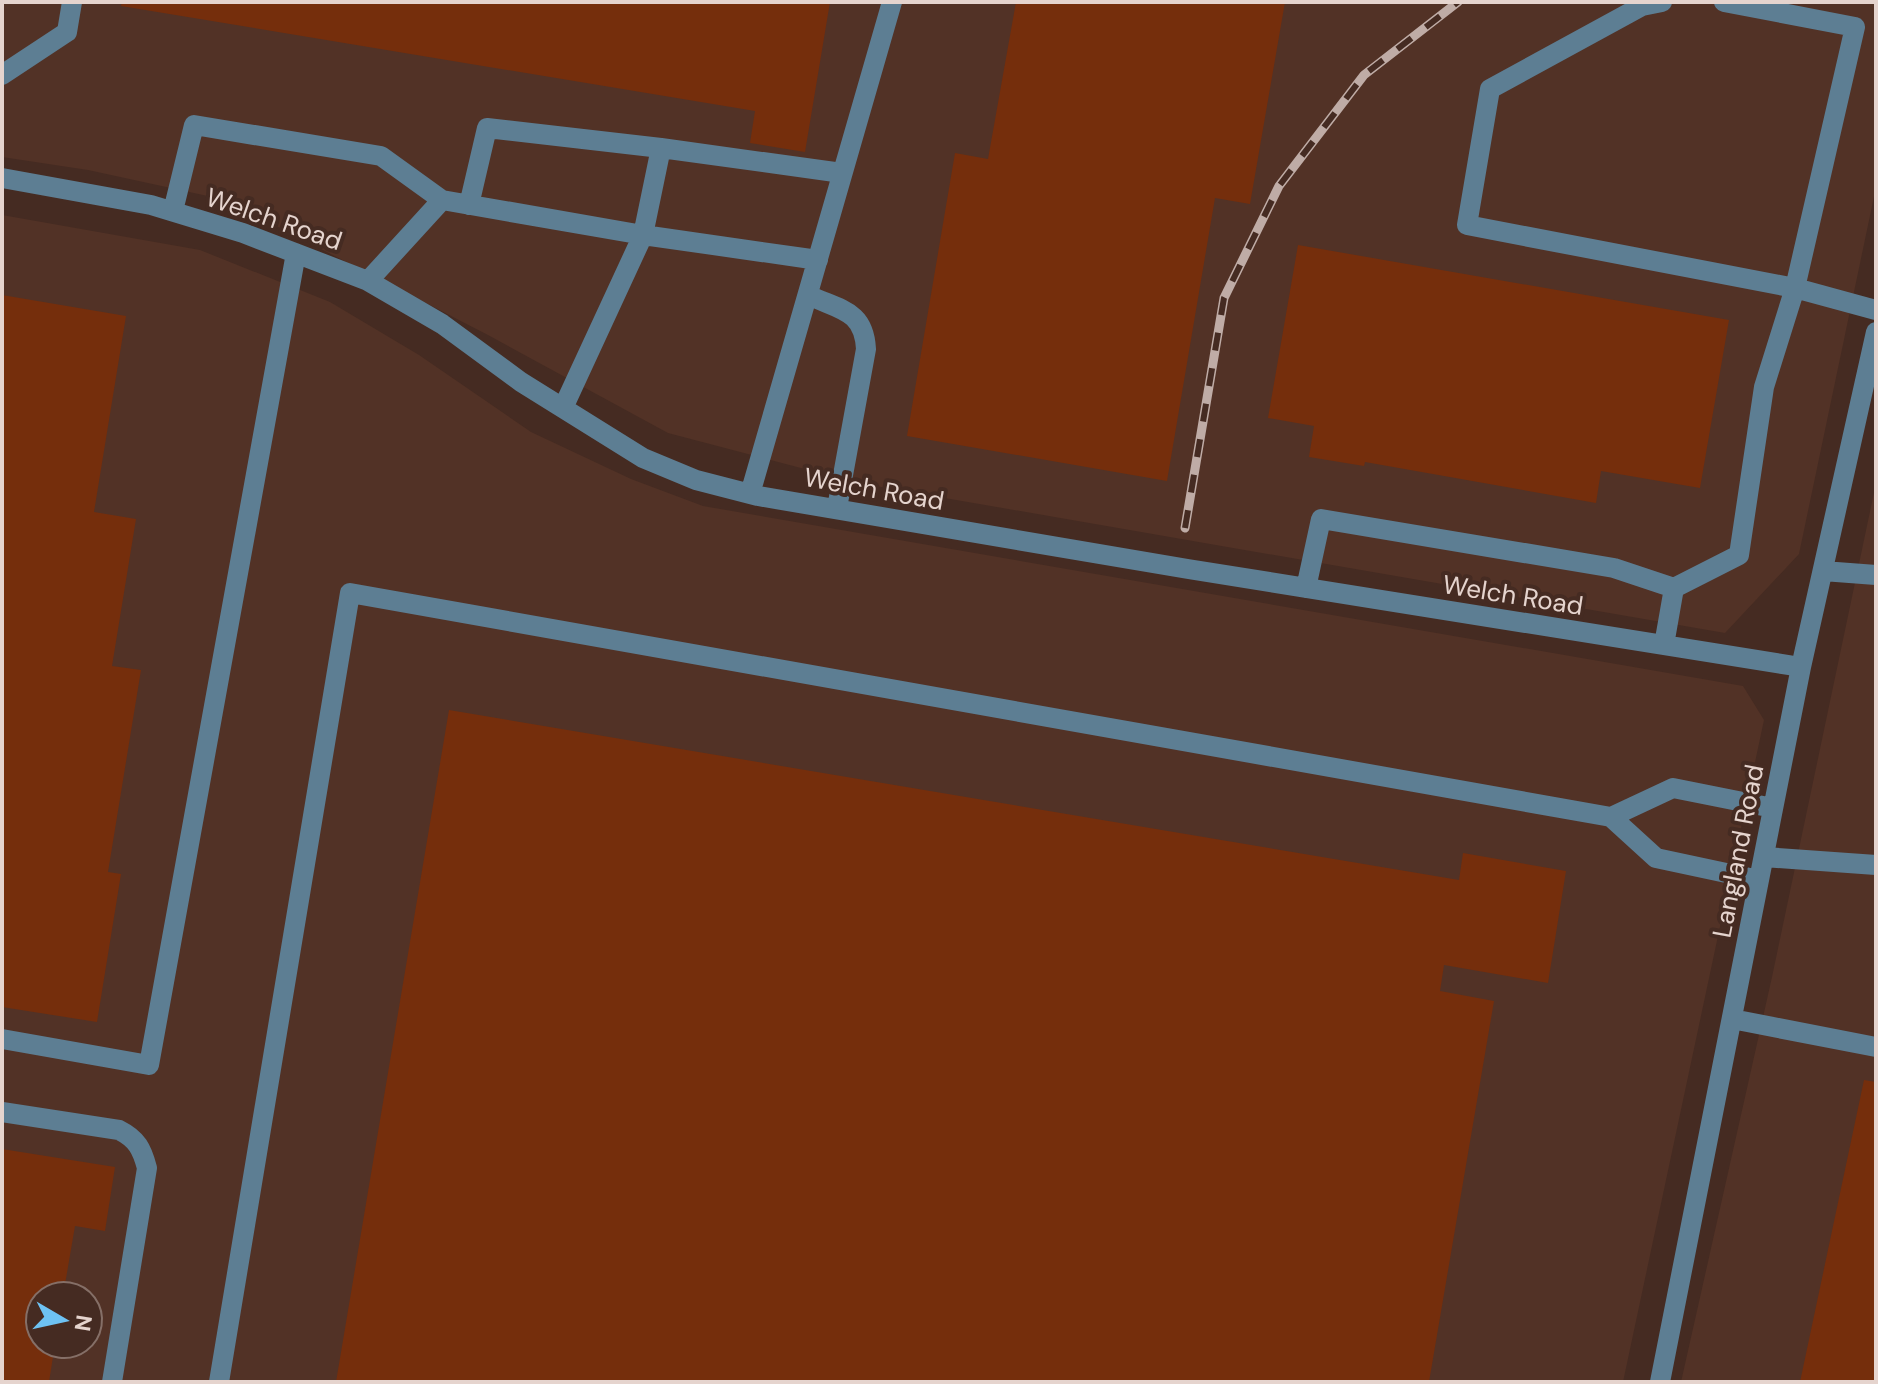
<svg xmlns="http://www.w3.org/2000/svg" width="1878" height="1384" font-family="'DM Sans',sans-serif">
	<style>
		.built { fill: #523226; fill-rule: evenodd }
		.building { fill: #752e0c }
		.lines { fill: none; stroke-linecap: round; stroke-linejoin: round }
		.minor { stroke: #5d7e93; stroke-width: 20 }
		.rail-casing { stroke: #bfaca6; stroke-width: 9 }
		.rail { stroke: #452b22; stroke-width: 6; stroke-dasharray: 18; stroke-linecap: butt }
		.labels { text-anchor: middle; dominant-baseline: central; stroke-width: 8; stroke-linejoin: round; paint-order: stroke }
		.street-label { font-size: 26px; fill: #e5d4ce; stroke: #452b22 }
	</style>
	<rect width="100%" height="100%" fill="#452b22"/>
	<path class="built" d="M2,2H1876V187L1799,554L1725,633L858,483L668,433L488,335L226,200L88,170L2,157Z
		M2,215L200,250L330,302L419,355L531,432L631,479L703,506L1743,686L1764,720L1623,1382H2ZM40,1296H88V1344H40Z
		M1876,483V1382H1681L1772,977Z"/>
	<path class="building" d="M122,2H830L805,152L750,143L755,111L121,6Z
		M1016,2H1285L1250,204L1215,198L1167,481L907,436L955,153L988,159Z
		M1298,245L1729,320L1700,488L1601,471L1596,503L1365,462L1364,466L1309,457L1314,426L1268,418Z
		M2,295L126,316L94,512L136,519L112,666L141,670L108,872L121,874L97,1022L2,1007Z
		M449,710L1459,880L1463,853L1566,871L1548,983L1444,965L1440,991L1494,1001L1429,1382H336Z
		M1864,1080L1876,1082V1382H1800Z
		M2,1149L115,1167L105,1231L75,1226L63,1296H40V1344H55L49,1382H2Z"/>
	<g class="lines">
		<path class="minor" d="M1662,2L1642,6L1490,89L1467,225L1795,288L1876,310
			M2,75L67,32L72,2
			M2,178L151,205L243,233L368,281L442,324L521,382L643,458L696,480L758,496L1188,569L1801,667
			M469,205L487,128L661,148
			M173,211L194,125L381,156L442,200
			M818,260L643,235L661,148L842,173
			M368,281L442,200L643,235L563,408
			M808,295C840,310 864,310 866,349L837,508
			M750,494L892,2
			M1823,571L1876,575
			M1306,588L1321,519L1614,568L1674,588
			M1664,645L1674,588L1739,555L1764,387L1795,288L1855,27L1724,2
			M1611,817L1673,788L1773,808
			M1764,857L1876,865
			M1732,1019L1876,1047
			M2,1039L149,1065L296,253
			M2,1112L119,1130C137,1139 142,1149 147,1168L112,1382
			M219,1382L350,593L1611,817L1656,858L1759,880
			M1660,1382L1801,667L1876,332"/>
		<g class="rail-casing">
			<path id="rail" d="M1185,528L1224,298L1279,186L1364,75L1458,2"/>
		</g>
		<use href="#rail" class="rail"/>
	</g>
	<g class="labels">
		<g class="street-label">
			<text transform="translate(274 219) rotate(19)">Welch Road</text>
			<text transform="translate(874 489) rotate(10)">Welch Road</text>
			<text transform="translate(1513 595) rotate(9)">Welch Road</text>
			<text transform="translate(1738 851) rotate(-79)">Langland Road</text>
		</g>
	</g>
	<rect width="1878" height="1384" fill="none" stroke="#e5d4ce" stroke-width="8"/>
	<g transform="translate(64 1320) rotate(99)"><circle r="38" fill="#452b22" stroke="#856f67" stroke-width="2"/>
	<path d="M0-6L14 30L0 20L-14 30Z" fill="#6ec2f3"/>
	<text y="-12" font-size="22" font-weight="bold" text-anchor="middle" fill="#e5d4ce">N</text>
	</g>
</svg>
